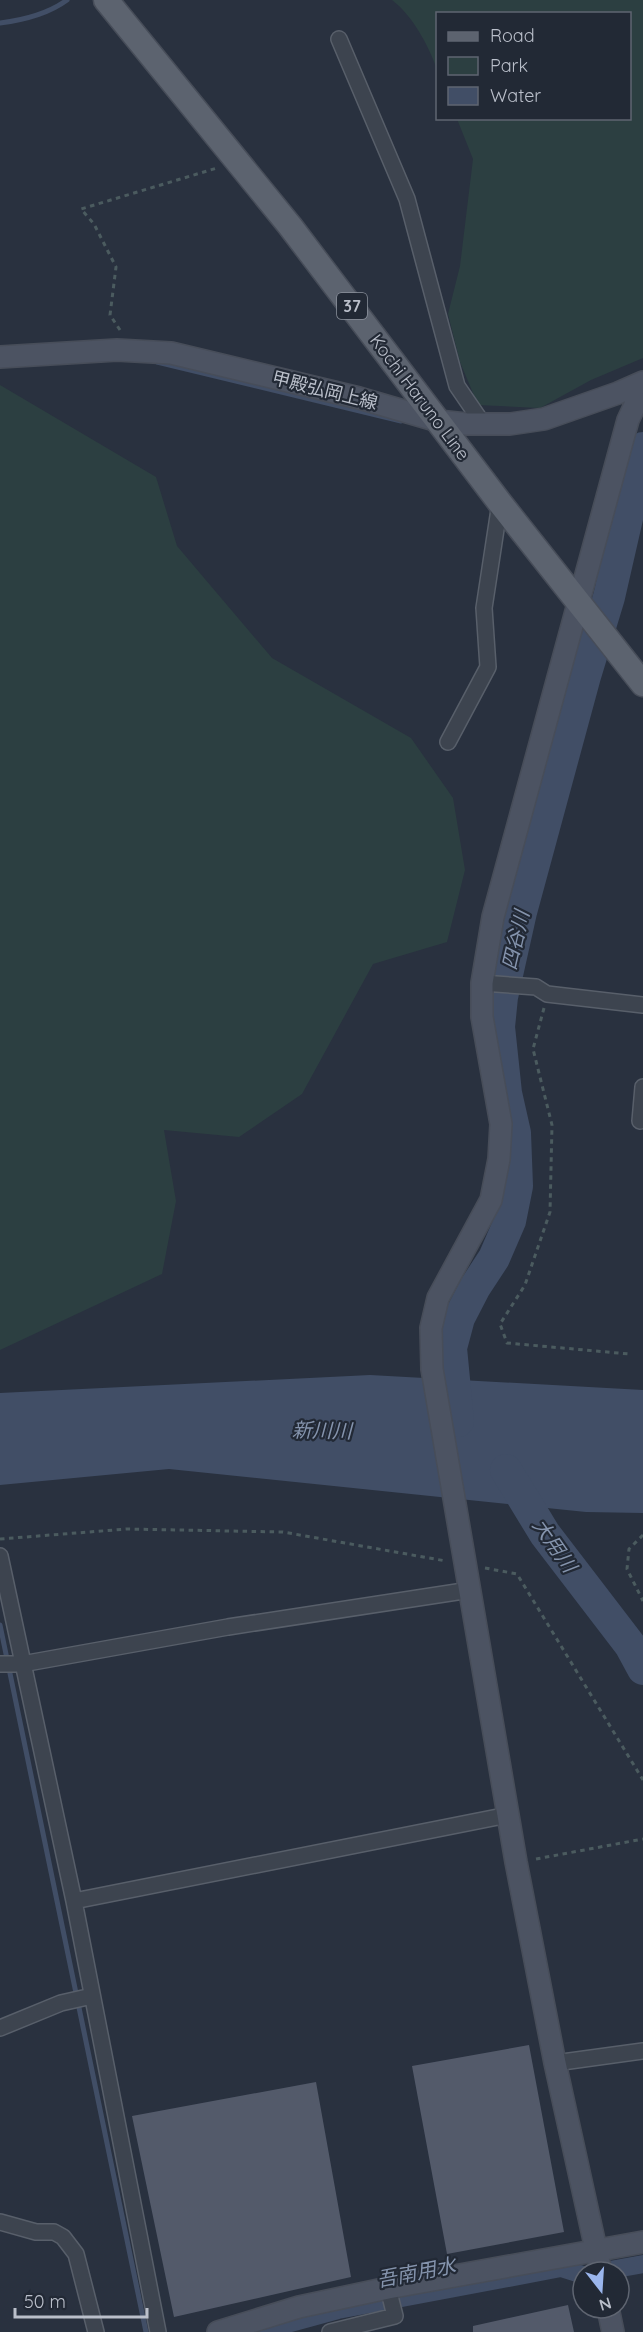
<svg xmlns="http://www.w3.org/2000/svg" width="643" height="2332" font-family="Quicksand,'Noto Sans JP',sans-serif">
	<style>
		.green { fill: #2c3f41 }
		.water { fill: #414e66 }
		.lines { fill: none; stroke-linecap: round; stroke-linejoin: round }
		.stream { stroke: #414e66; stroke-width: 5 }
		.canal { stroke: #414e66; stroke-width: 18 }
		.river { stroke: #414e66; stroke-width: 32 }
		.building { fill: #535a6a }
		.street-casing { stroke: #585f6a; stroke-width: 18 }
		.secondary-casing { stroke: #474d59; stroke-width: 24 }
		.primary-casing { stroke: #474d59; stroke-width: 27 }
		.path { stroke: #4b5b5f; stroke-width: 3; stroke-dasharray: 4.5 4.5; stroke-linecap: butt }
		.street { stroke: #3d444f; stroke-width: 15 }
		.secondary { stroke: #4c5362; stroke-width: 21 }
		.primary { stroke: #5c636f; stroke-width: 24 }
		.labels { text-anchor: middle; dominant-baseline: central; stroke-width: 4.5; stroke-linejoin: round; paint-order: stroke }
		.shield { fill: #222935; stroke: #8c929d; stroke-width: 1.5 }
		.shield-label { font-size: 16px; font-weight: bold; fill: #babfca }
		.street-label { font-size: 18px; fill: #babfca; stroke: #222935 }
		.water-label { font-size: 20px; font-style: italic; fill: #8594ad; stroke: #222935 }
	</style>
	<rect width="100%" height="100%" fill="#29313f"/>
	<path class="green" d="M392,0H643V358L591,380L540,408L478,405L460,362L448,314L460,266L473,159L457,119L630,118V14H438L437,69C428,45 413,16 392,0Z
		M0,385L156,477L177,546L272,658L411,738L453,798L465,870L447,942L373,964L302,1094L239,1137L164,1130L176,1201L162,1274L0,1350Z"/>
	<path class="water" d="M370,1375L643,1390V1513L586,1512L169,1469L0,1485V1393Z"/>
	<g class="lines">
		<path class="stream" d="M0,23C24,20 48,14 67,0
			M157,362L401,421
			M0,1625L146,2332"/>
		<path class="canal" d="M599,2272L643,2264
			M258,2332L338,2310L561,2268L583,2275"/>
		<path class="river" d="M458,1421L451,1348L459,1318L475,1287L494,1258L510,1221L517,1186L515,1133L506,1093L499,1027L502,997L521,912L585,676L609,597L643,448
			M506,1470L545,1534L630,1645L643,1669"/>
	</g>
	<path class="building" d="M529,2045L564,2232L447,2254L412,2066Z
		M316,2082L351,2277L174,2317L132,2116Z
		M568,2305L574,2332H473V2326Z"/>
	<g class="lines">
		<g class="street-casing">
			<path id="street" d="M339,39L407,199L457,386L483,424
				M448,742L488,667L484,608L500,503
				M482,983L536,987L547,994L643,1005
				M640,1121L643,1087
				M0,1556L74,1901L158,2332
				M0,1664H22L228,1627L470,1590
				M74,1901L508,1815
				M0,2028L61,2003L92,1996
				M555,2063L643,2051
				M0,2222L36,2232H54L63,2237L76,2254L96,2332
				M330,2332L395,2316L388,2288"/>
		</g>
		<g class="secondary-casing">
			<path id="secondary" d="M0,357L117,350L171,353L359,398L438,421L466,424H510L544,419L618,393L643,382
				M601,2272L555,2063L516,1862L432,1369L431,1328L438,1298L491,1200L499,1159L501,1124L482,1017V983L493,917L628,420L643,388
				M608,2308L613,2332
				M218,2332L299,2307L388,2288L643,2242"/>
		</g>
		<g class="primary-casing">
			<path id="primary" d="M106,0L290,226L500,503L643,684"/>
		</g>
		<path class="path" d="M120,330L110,315L116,267L94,224L81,209L217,168
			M544,1008L533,1049L552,1125L550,1212L525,1285L500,1324L507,1343L629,1354
			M643,1535L629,1549L627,1569L643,1601
			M0,1539L127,1529L283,1532L446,1561
			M485,1568L517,1574L643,1780
			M536,1859L643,1839"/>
		<use href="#street" class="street"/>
		<use href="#secondary" class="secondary"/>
		<use href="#primary" class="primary"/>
	</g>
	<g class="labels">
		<rect class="shield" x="337" y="293" width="30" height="26" rx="4.5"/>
		<g class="shield-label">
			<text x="352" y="306">37</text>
		</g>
		<g class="street-label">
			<text transform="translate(325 390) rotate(14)">甲殿弘岡上線</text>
			<text transform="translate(420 397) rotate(53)">Kochi Haruno Line</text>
		</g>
		<g class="water-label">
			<text transform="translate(515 940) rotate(-77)">四谷川</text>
			<text transform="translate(322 1430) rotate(1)">新川川</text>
			<text transform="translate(555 1545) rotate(55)">大用川</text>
			<text transform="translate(416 2272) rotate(-11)">吾南用水</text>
		</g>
	</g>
	<rect x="436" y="12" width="195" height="108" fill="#222935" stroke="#5f6571" stroke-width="1.5"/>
	<rect x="448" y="32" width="30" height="9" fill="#5c636f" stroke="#5f6571" stroke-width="1.5"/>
	<text x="490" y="42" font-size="18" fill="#babfca">Road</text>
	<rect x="448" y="57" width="30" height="18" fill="#2c3f41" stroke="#5f6571" stroke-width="1.5"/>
	<text x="490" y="72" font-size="18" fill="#babfca">Park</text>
	<rect x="448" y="87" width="30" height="18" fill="#414e66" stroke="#5f6571" stroke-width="1.5"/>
	<text x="490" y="102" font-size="18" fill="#babfca">Water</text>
	<g transform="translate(601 2290) rotate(163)"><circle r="28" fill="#222935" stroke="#5f6571" stroke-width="1.5"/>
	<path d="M0-4.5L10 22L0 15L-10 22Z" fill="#9bb6ed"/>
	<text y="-9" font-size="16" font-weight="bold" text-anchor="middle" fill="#babfca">N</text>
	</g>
	<path d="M15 2308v9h132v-9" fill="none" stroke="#babfca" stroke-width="3"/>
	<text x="24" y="2308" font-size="18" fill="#babfca" stroke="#222935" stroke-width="4.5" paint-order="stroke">50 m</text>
</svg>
